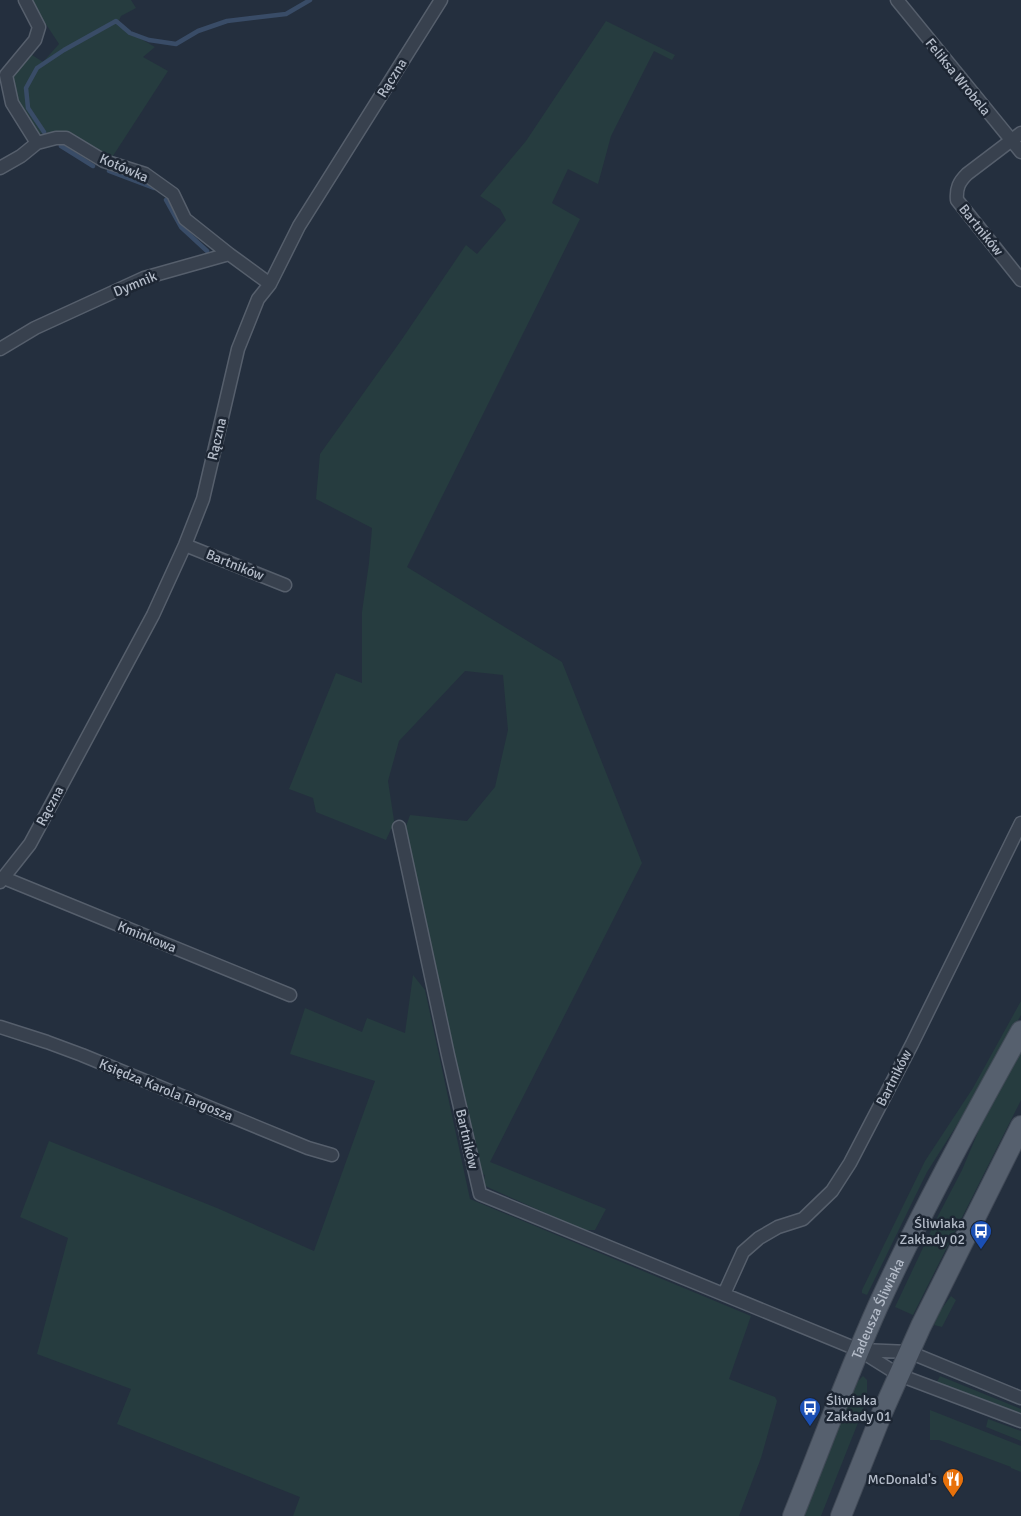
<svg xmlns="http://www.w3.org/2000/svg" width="1021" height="1516" font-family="Signika,sans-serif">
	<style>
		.green { fill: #263c3f }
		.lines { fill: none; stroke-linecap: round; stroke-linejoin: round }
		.stream { stroke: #394c67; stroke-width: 4.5 }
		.street-casing { stroke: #565f6c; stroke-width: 15 }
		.primary-casing { stroke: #414a57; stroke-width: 22 }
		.street { stroke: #38414e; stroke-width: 12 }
		.primary { stroke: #56606e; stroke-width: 20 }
		.labels { text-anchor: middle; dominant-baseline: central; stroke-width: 5; stroke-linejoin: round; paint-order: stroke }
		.street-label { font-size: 14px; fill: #b4bcc9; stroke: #1d2633 }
		.poi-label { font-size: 14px; fill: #b4bcc9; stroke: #1d2633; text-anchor: end }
	</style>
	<rect width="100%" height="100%" fill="#242f3e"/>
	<path class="green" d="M30,0H131L136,8L121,16L117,25L155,47L143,57L168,71L111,159L61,133L51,132L38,134C25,118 15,101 11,80L29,53L43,62L59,44Z
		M606,21L675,55L672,60L654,51L611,136L598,184L568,169L552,203L580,219L407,567L562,662L642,863L490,1162L606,1209L595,1230H583L483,1185L485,1175L479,1173L404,832L410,815L467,821L495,787L508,730L503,675L465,671L399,741L388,781L395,827L391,829L386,840L316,812L313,798L289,789L336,673L362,683V612L369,563L372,528L316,499L320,454L400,342L466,245L477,254L506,220L500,209L480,196L526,141Z
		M413,975L425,990L470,1199L751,1316L729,1379L775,1397L777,1401L761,1458L739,1516H293L300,1497L117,1424L131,1389L37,1354L68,1238L20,1217L49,1141L217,1208L314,1251L375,1081L290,1054L305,1008L362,1032L367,1018L405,1033Z
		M1021,1001V1015L981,1087L927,1172L867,1295L862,1293V1290L925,1161L973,1088Z
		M1021,1047V1100L913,1315L895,1307L938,1216L962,1170L992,1099Z
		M951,1296L956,1300L942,1327L934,1325L940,1311Z
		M863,1376L867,1380V1400L821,1516H801L855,1384Z
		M940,1376L1021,1409V1413L937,1382Z
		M930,1410L1021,1446V1472L1011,1468V1467L939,1440H930Z
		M988,1419L1021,1431V1441L986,1427Z"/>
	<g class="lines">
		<path class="stream" d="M44,132L28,108L26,88L37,68L64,50L116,21L130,33L149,40L176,44L198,31L227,21L286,14L310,0
			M61,146L93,166
			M109,171L154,188
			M166,200L181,227L207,251"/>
		<g class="street-casing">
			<path id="street" d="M25,0L39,27L35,40L6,75L12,103L37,143L56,138H66L104,161L145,174L173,194L185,219L229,254
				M897,0L1021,152
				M1021,133L967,174C959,182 956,188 957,200L1021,280
				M0,168L21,156L37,143
				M0,349L35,328L144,278L229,254L270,284
				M185,545L285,585
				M399,827L448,1055L480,1194L859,1350L899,1375L1021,1421
				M4,878L290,995
				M0,882L30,844L153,615L185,545L203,499L238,349L258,299L270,284L299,226L441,0
				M0,1027L47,1042L82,1055L308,1148L332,1155
				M724,1294L743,1252L759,1238L778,1227L803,1219L832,1191L850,1163L912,1044L1021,823
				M862,1350L909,1352L1021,1398"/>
		</g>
		<g class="primary-casing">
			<g id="primary">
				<path id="s1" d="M793,1516C821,1446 847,1375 878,1306C921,1212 971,1121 1021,1031"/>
				<path d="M841,1516L882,1413L921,1326L1021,1126"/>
			</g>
		</g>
		<use href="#street" class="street"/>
		<use href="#primary" class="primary"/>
	</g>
	<defs>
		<g id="bus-pin" transform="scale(1.125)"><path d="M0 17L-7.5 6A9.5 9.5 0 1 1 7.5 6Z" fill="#1a4fb4" stroke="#1d2633"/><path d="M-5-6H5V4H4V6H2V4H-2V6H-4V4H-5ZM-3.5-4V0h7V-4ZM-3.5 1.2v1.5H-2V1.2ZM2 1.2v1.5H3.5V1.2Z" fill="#fff"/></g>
		<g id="restaurant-pin" transform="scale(1.125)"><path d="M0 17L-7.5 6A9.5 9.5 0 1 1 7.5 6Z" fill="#e8710a" stroke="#1d2633"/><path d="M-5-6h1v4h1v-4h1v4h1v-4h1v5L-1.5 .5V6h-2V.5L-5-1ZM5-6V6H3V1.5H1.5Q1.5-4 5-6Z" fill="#fff"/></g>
	</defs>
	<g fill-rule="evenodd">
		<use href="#bus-pin" x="981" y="1231"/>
		<use href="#bus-pin" x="810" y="1408"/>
		<use href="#restaurant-pin" x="953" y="1479"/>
	</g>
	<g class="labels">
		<g class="street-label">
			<text transform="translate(958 77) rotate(51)">Feliksa Wrobela</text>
			<text transform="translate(392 78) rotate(-58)">Rączna</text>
			<text transform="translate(124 168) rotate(23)">Kotówka</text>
			<text transform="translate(981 230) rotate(51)">Bartników</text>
			<text transform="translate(135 284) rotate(-22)">Dymnik</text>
			<text transform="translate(217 439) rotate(-77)">Rączna</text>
			<text transform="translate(235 565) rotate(22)">Bartników</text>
			<text transform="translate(50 806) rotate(-62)">Rączna</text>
			<text transform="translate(147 937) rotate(22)">Kminkowa</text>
			<text transform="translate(894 1078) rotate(-63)">Bartników</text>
			<text transform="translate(166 1090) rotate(22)">Księdza Karola Targosza</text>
			<text transform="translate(467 1139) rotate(77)">Bartników</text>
			<text stroke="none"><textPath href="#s1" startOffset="224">Tadeusza Śliwiaka</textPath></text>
		</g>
		<g class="poi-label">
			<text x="965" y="1223">Śliwiaka<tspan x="965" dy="16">Zakłady 02</tspan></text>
			<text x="826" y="1400" text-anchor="start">Śliwiaka<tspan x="826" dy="16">Zakłady 01</tspan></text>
			<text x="937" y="1479">McDonald's</text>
		</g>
	</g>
</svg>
